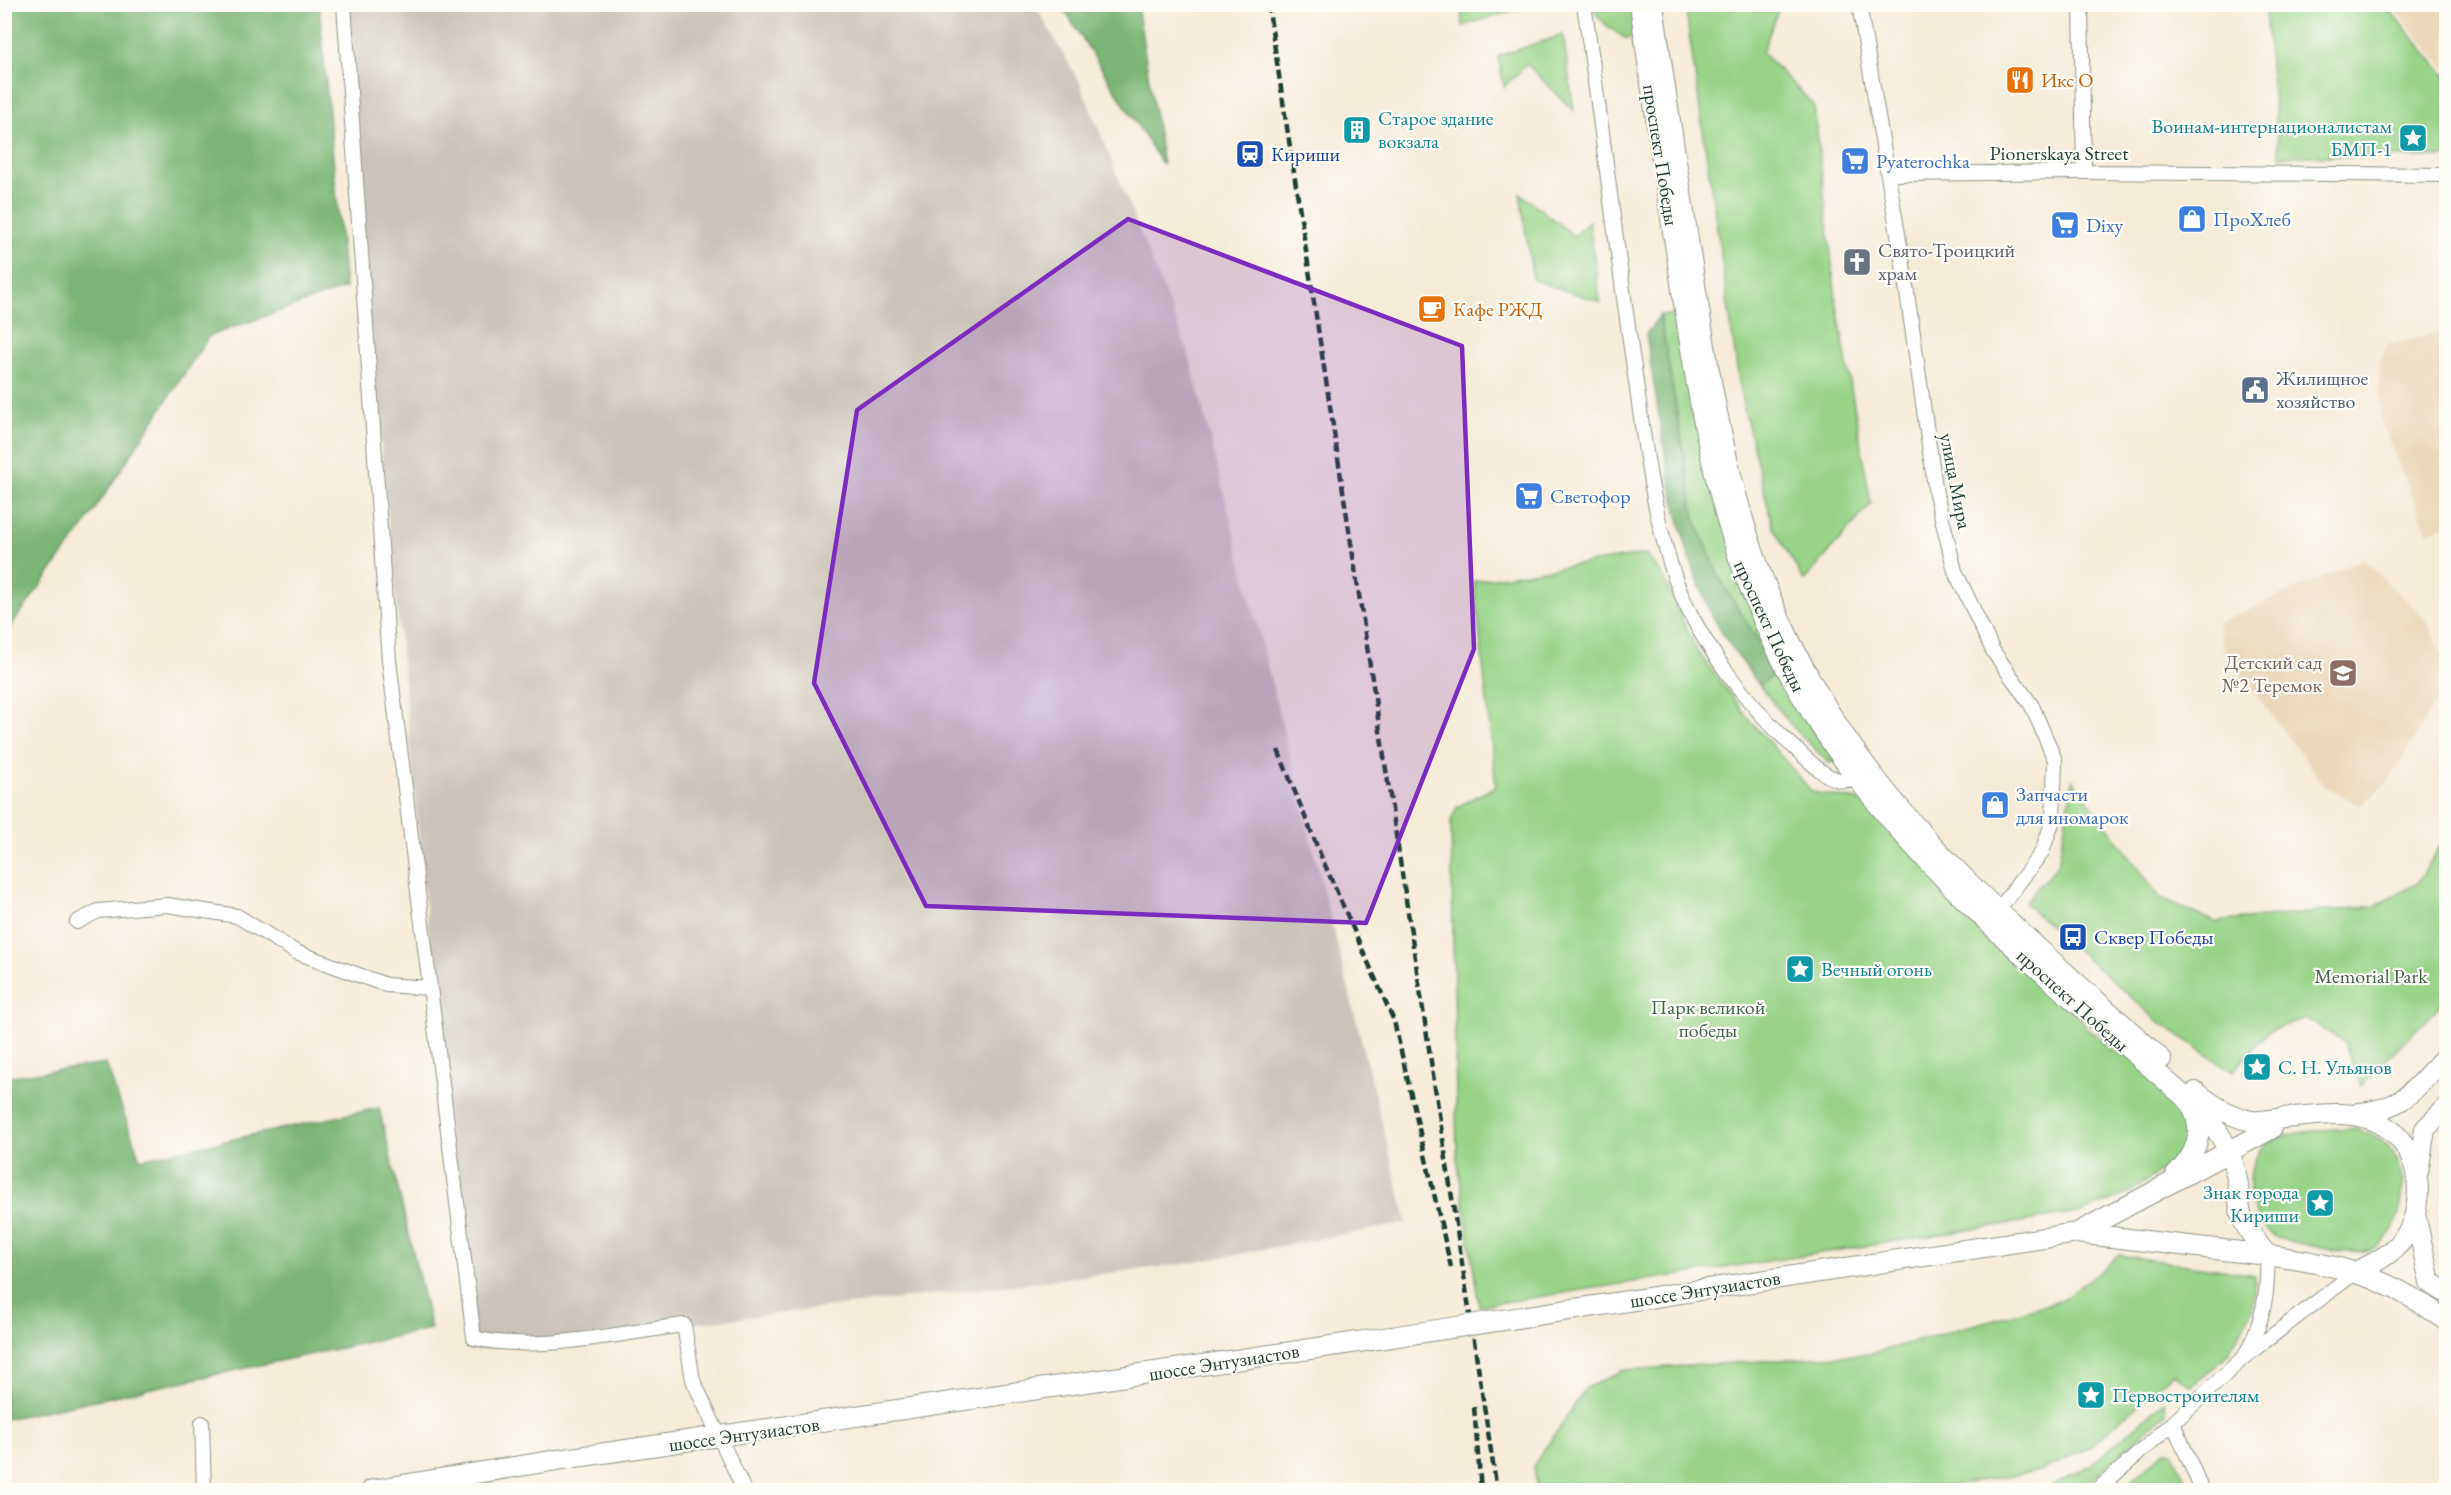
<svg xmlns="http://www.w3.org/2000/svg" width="2451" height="1495" font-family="'EB Garamond',serif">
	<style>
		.built { fill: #ecd7ba }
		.industrial { fill: #cbc2b8 }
		.green { fill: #98d387; stroke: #5c885e; stroke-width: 1.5 }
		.forest { fill: #7ab574; stroke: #4c7954; stroke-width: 1.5 }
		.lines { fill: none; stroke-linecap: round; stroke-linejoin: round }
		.street-casing { stroke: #8a9486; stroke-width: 16 }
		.secondary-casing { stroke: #8a9486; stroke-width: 22 }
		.street { stroke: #fff; stroke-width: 14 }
		.secondary { stroke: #fff; stroke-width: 20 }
		.rail { stroke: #1f3d34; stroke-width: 4.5; stroke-dasharray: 9 4.5; stroke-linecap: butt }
		.secondary-bridge-casing { stroke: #8a9486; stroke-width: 22; stroke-linecap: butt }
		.secondary-bridge { stroke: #fff; stroke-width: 20 }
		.marked { fill: #7b2cbf; fill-opacity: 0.2; stroke: #7b2cbf; stroke-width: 4.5; stroke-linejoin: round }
		.labels { text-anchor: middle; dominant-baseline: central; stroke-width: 4.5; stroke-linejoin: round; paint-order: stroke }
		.food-label { font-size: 20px; fill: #c56008; stroke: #fdfcf7; text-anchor: start }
		.culture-label { font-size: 20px; fill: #0d838f; stroke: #fdfcf7; text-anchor: start }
		.street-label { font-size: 20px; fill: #1f3d34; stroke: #fdfcf7 }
		.transit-label { font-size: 20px; fill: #164399; stroke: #fdfcf7; text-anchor: start }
		.shop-label { font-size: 20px; fill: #366cbe; stroke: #fdfcf7; text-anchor: start }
		.worship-label { font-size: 20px; fill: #5b616d; stroke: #fdfcf7; text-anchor: start }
		.service-label { font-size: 20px; fill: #4e5e75; stroke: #fdfcf7; text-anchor: start }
		.education-label { font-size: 20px; fill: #785e54; stroke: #fdfcf7; text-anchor: end }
		.park-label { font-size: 20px; fill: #3d6249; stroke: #fdfcf7 }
	</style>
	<rect width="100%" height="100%" fill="#fdfcf7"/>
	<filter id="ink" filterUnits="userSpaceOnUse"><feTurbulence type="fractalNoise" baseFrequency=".0167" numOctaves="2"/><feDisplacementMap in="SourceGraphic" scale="12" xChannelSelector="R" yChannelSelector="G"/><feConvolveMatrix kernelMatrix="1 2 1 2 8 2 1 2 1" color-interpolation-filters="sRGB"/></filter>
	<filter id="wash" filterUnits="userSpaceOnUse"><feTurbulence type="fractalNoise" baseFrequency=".008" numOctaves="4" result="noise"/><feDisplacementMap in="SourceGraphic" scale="24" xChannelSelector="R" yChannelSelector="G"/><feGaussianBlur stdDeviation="1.35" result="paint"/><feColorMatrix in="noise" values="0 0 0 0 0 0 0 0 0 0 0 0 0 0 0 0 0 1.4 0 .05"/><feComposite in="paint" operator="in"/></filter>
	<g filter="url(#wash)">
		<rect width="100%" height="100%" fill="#f6ebd7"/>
		<path class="built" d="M2390,5H2446V69Z
			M2446,331V525L2427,532L2380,418L2379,363L2388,345Z
			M2363,559L2425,619L2446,661V685L2388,782L2360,806L2325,786L2225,653L2218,623Z"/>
		<path class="industrial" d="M338,5H1035L1080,83L1189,354L1407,1223L1184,1264L469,1351Z"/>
		<path class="green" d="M1460,4H1530V5L1463,26Z
			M1593,5H1635L1640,36L1627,39C1615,32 1595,20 1593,5Z
			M1685,5H1780L1762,53L1814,105L1836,300L1871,504L1804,581L1773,527L1741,396Z
			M2264,5H2385L2446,76V157L2279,156Z
			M1563,35L1574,111L1527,64L1504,87L1498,56Z
			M1520,193L1574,236L1589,221L1600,302L1533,280Z
			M1660,315H1683L1691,397L1836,762L1829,763L1791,725L1759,685L1777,673L1720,579L1695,519Z
			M1646,554L1662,575L1697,651L1749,719L1812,792L1857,800L1873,809L2076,1010L2086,1027L2115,1052L2134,1059L2182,1104L2188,1132L2186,1146L2175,1161L2131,1191L2084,1212L1479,1306L1457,1158L1451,821L1457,807L1496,786L1474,581Z
			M2073,780L2161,899L2216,922L2376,906L2418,883L2446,836V999L2361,1086L2344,1042L2305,1018L2267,1032L2233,1072L2158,1021L2024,903L2058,865Z
			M2350,1128C2369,1131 2384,1139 2395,1156C2411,1180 2401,1241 2369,1250C2344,1256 2313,1245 2288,1241C2248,1234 2237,1169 2266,1144C2281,1131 2330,1130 2350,1128Z
			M2118,1255L2255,1275L2252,1310L2228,1354L2192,1386L2173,1373L2091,1446L2043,1470L1926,1490H1537L1534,1465L1586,1388L1624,1370L1870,1354L2059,1301L2105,1268Z
			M2165,1401L2166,1413L2079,1490H2043L2091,1465Z
			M2166,1450L2172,1451L2190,1490H2121Z"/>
		<path class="forest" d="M5,4L319,5L345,288L209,336L82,529L5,634Z
			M1061,5H1137L1163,165Z
			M1660,315L1695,519L1720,579L1778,673L1759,685C1743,661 1720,635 1709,609C1671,523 1661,426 1646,334Z
			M106,1064L140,1159L379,1108L431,1329L5,1419V1077Z"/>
	</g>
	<g filter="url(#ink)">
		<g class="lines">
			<g class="street-casing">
				<path id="street" d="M344,4L389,661L474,1338C538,1353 619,1333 684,1325L693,1380L744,1490
					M1584,4C1602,125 1616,247 1634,368C1644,438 1652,513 1676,581C1698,641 1748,706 1796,749C1811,762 1834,790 1856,777
					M1859,4L1902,258L1936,494L1955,571L1993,651L2032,706L2055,760L2053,820L2042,852L1993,917
					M2081,4L2084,172
					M1888,174L2084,172L2446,175
					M77,922L98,911L167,905L237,916L296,952L386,985L429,988
					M2246,1354C2263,1321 2269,1292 2267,1255
					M202,1423L204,1490
					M2097,1490L2173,1423
					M2202,1490L2173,1423L2243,1358L2357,1271"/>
			</g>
			<g class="secondary-casing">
				<path id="secondary" d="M1640,4C1652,93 1665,181 1679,270C1704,440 1726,586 1825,733C1926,885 2072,996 2206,1116C2221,1134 2233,1156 2237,1179C2240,1192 2237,1207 2243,1220C2249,1233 2258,1244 2267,1255C2340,1265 2386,1276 2446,1320
					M1653,4C1664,85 1677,166 1689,246C1705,348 1720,454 1753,551C1776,621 1819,703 1863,762C1948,876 2057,964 2161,1059
					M2196,1092C2212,1105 2230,1117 2252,1121C2262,1122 2274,1119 2284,1118C2335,1113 2390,1103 2413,1162C2421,1183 2419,1214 2407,1233C2397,1251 2376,1263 2357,1271
					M2359,1113C2406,1109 2415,1087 2446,1056
					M2418,1172L2425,1129L2446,1108
					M2176,1175C2196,1155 2206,1132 2191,1105
					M2415,1214L2430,1282L2446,1293
					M2077,1233L2271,1129
					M1529,1316L2077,1233L2267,1255
					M372,1490L557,1460L1358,1342"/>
			</g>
			<use href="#street" class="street"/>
			<use href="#secondary" class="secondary"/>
			<path class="rail" d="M1268,4L1497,1490
				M1278,750L1321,856L1394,1021L1451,1267
				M1474,1407L1481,1490"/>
			<g class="secondary-bridge-casing">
				<path id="secondary-bridge" d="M1358,1342L1529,1316"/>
			</g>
			<use href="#secondary-bridge" class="secondary-bridge"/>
		</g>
	</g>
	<path class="marked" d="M1128,219L1462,346L1474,649L1366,923L926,906L814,683L857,410Z"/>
	<defs>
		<g id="restaurant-square" transform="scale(1.5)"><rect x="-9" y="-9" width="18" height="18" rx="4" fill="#e8710a" stroke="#fdfcf7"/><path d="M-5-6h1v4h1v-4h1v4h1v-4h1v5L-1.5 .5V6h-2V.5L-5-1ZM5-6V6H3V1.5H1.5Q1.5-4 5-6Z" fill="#fff"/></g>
		<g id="building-square" transform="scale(1.5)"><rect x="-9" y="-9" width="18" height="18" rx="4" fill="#0f9aa8" stroke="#fdfcf7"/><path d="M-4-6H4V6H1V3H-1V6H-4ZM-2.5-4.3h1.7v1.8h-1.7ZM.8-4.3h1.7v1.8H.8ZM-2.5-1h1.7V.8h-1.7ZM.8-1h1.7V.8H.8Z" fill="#fff"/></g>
		<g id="sight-square" transform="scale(1.5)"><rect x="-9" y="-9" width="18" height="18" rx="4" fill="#0f9aa8" stroke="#fdfcf7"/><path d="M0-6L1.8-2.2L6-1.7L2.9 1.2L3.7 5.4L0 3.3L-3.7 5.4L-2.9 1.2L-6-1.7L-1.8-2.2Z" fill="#fff"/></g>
		<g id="station-square" transform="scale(1.5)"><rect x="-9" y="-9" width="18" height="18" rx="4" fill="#1a4fb4" stroke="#fdfcf7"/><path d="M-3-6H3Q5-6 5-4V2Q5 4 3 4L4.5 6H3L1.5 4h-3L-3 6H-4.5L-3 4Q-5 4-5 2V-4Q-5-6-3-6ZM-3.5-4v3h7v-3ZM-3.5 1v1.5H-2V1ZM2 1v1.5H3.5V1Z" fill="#fff"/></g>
		<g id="supermarket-square" transform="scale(1.5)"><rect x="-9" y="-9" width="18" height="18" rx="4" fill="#3f7fe0" stroke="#fdfcf7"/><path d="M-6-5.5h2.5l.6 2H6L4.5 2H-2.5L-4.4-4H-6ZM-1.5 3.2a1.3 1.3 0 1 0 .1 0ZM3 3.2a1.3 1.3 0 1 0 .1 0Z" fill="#fff"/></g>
		<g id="shop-square" transform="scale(1.5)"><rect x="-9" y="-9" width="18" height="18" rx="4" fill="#3f7fe0" stroke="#fdfcf7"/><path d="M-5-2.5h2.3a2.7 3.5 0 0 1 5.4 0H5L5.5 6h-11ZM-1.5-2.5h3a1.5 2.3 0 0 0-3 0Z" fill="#fff"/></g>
		<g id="church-square" transform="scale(1.5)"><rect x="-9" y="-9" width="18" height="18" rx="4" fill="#6b7280" stroke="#fdfcf7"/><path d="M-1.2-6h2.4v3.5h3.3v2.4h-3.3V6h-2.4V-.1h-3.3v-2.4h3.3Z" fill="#fff"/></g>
		<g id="cafe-square" transform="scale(1.5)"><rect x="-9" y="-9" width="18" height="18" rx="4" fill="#e8710a" stroke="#fdfcf7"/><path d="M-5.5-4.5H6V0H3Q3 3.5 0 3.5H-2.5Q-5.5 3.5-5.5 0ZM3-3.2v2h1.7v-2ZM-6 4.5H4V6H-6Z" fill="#fff"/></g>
		<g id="civic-square" transform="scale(1.5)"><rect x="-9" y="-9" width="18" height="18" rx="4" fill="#5c6f8a" stroke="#fdfcf7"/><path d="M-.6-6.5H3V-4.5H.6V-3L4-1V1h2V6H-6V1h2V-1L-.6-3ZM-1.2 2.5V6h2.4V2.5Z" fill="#fff"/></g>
		<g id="school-square" transform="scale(1.5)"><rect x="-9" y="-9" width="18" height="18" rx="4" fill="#8d6e63" stroke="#fdfcf7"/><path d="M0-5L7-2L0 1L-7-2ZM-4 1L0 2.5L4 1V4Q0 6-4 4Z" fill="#fff"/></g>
		<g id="bus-square" transform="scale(1.5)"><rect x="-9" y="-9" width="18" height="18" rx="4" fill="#1a4fb4" stroke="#fdfcf7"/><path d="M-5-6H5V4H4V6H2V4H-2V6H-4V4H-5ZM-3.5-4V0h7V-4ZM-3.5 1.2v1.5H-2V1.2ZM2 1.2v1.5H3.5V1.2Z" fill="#fff"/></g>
	</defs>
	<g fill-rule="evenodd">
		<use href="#restaurant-square" x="2020" y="80"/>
		<use href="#building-square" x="1357" y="130"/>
		<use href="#sight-square" x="2413" y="138"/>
		<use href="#station-square" x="1250" y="154"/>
		<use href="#supermarket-square" x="1855" y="161"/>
		<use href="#shop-square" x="2192" y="219"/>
		<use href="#supermarket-square" x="2065" y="225"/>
		<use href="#church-square" x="1857" y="262"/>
		<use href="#cafe-square" x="1432" y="309"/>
		<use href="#civic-square" x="2255" y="390"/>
		<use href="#supermarket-square" x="1529" y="496"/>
		<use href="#school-square" x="2343" y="673"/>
		<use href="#shop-square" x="1995" y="805"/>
		<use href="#bus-square" x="2073" y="937"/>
		<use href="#sight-square" x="1800" y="969"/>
		<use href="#sight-square" x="2257" y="1067"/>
		<use href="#sight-square" x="2320" y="1203"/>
		<use href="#sight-square" x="2091" y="1395"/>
	</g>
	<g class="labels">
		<g class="food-label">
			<text x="2041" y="80">Икс О</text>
			<text x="1453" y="309">Кафе РЖД</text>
		</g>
		<g class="culture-label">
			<text x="1378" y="118">Старое здание<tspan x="1378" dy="23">вокзала</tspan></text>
			<text x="2392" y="126" text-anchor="end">Воинам-интернационалистам<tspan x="2392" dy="23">БМП-1</tspan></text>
			<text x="1821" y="969">Вечный огонь</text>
			<text x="2278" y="1067">С. Н. Ульянов</text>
			<text x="2299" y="1192" text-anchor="end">Знак города<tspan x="2299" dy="23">Кириши</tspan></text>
			<text x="2112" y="1395">Первостроителям</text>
		</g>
		<g class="street-label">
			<text x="2059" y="153">Pionerskaya Street</text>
			<text transform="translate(1661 155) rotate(81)">проспект Победы</text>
			<text transform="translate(1956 481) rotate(79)">улица Мира</text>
			<text transform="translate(1770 626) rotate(65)">проспект Победы</text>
			<text transform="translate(2073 1000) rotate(42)">проспект Победы</text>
			<text transform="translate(1705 1289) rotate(-9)">шоссе Энтузиастов</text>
			<text transform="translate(1224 1362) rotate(-9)">шоссе Энтузиастов</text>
			<text transform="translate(744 1434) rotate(-8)">шоссе Энтузиастов</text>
		</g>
		<g class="transit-label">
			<text x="1271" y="154">Кириши</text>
			<text x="2094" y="937">Сквер Победы</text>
		</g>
		<g class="shop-label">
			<text x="1876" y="161">Pyaterochka</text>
			<text x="2213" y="219">ПроХлеб</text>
			<text x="2086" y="225">Dixy</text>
			<text x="1550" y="496">Светофор</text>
			<text x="2016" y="794">Запчасти<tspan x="2016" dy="23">для иномарок</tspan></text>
		</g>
		<g class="worship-label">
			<text x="1878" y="250">Свято-Троицкий<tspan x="1878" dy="23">храм</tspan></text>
		</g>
		<g class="service-label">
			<text x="2276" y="378">Жилищное<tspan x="2276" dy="23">хозяйство</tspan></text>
		</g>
		<g class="education-label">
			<text x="2322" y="662">Детский сад<tspan x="2322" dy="23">№2 Теремок</tspan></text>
		</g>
		<g class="park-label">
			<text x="2371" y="976">Memorial Park</text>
			<text x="1708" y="1007">Парк великой<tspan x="1708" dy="23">победы</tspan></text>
		</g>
	</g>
	<rect width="2451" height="1495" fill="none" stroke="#fdfcf7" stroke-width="24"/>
</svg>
